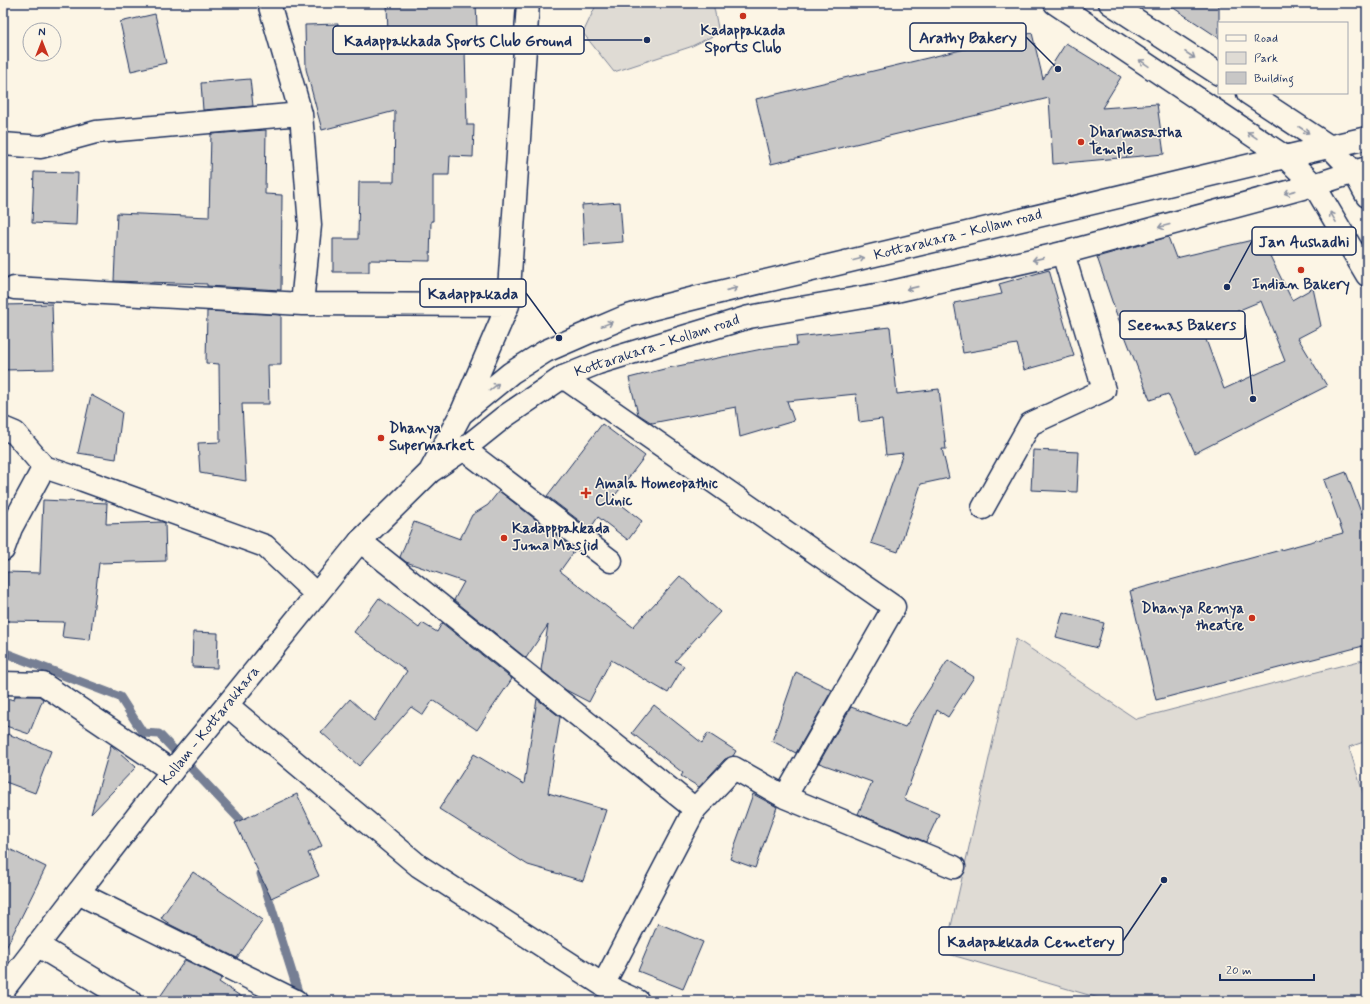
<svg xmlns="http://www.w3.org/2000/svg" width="1370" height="1004" font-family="Mynerve,sans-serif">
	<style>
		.green { fill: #dfdbd4; stroke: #7d8599 }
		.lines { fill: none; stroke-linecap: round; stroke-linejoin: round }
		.stream { stroke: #767f94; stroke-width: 9 }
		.building { fill: #c8c7c6; stroke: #1b2f5e; fill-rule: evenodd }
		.minor-casing { stroke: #1b2f5e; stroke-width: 25 }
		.major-casing { stroke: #1b2f5e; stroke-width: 25 }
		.minor { stroke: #fcf5e5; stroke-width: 22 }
		.major { stroke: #fcf5e5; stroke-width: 22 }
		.oneway { stroke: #8c92a2 }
		.poi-dot { fill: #c8321e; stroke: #fcf5e5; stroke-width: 1.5 }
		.labels { text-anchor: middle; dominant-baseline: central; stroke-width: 3; stroke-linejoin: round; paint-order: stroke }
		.poi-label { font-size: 15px; font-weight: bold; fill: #1b2f5e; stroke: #fcf5e5; text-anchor: start }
		.street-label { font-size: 15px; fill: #1b2f5e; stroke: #fcf5e5 }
		.leader { fill: none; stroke: #1b2f5e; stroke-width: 1.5 }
		.callout-dot { fill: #1b2f5e; stroke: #fcf5e5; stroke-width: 1.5 }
		.callout { fill: #fcf5e5; stroke: #1b2f5e; stroke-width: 1.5 }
		.callout-label { font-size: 16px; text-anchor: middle; font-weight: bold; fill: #1b2f5e }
	</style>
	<rect width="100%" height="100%" fill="#fcf5e5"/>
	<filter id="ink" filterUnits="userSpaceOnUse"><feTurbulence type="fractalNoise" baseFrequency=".025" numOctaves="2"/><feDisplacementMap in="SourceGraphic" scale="8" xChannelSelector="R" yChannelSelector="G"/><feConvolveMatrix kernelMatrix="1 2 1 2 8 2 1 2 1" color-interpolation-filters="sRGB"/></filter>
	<g filter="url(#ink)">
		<path class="green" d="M597,3H713L719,33L690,47L614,72L583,33Z
			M1016,639L1136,719L1363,660L1367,672V741L1349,747L1367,806V991L1363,1001H1109L945,953Z"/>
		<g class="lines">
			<path class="stream" d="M3,652L120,697L143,733L159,734L246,826L247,830
				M261,874L301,1001"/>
		</g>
		<path class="building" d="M387,3H476L478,51H465L467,125H474L473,157L450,156L449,175H433V221H431L430,261L369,260V272H333V239H358L359,182H394L395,111L322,130L306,69L305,25L338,24V43L388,36Z
			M1166,3H1219V38Z
			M155,14L166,63L131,71L120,22Z
			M1032,33L1043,79L1066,43L1121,77L1102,108L1157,104L1164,154L1053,164L1049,98L771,164L756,99Z
			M250,79L253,106L203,110L201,83Z
			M266,130L265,194L282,195L281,290L207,286V284L114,281L117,213L209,217L211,134Z
			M34,172L78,173L76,225L32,223Z
			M620,202L623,242L584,245L582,205Z
			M1168,237L1176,258L1261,238L1292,300L1313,288L1321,326L1298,338L1327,386L1195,453L1168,394L1150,400L1115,310L1097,257ZM1261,301L1285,361L1224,389L1201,326Z
			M1049,270L1074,356L1024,370L1017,344L963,353L954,303L1002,294L999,284Z
			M52,304L54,369L3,370V305Z
			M207,311L281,315V365H268L269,404H242L246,481L200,473L198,443L220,442L219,364L206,363Z
			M890,327L897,394L939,389L946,449H942L949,478L921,484L898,552L871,543L903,453L886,455L882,419L859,422L856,394L787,401L794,421L740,437L736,407L652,423L638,414L629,378L668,368L767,348L797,345L796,337Z
			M91,395L122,412L116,459L78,453Z
			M602,424L645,456L613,498L642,521L628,540L598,517L590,529L547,496Z
			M1033,450L1079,452L1077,492L1031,490Z
			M1346,472L1362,515L1367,513V645L1156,700L1130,591L1343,533L1324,480Z
			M499,491L575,550L560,571L633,627L680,576L720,612L675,661L684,666L668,693L611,660L589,702L566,690L541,670L548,625L526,658L454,600L464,582L406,562L400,557L414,522L460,539L472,515L488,505Z
			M43,500L107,503L106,524L162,522L165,523L166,561L99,563L90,640L62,637L64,622L6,621L7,572L40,573Z
			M379,598L419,628L422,623L437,632L442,623L512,679L477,730L433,700L423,715L411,707L359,766L321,732L350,699L374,721L407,671L354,632Z
			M1063,612L1104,623L1097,648L1056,637Z
			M193,632L218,633L217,668L192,667Z
			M948,660L974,677L948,717L937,710L904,799L939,814L926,842L858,814L872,782L819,763L851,707L905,727Z
			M796,672L832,690L796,753L772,741Z
			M15,696H39L43,699L29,734L3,725V697L14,700Z
			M537,699L560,717L548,793L606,810L583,881L528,865L439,809L474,754L524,784Z
			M654,705L702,743L708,733L736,751L733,756L725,759L699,787L681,776L683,773L632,733Z
			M8,734L51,751L35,793L3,781V748Z
			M111,745L136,767L91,814Z
			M297,794L322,846L308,853L319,876L271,898L235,823Z
			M753,794L777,807L755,868L730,859Z
			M3,846L46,867L3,954Z
			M193,872L263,920L237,958L171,925L161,918Z
			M658,923L703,942L683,989L638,971Z
			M185,960L222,978L219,982L248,1001H157Z"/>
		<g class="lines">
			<g class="minor-casing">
				<path id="minor" d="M269,3L301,114L310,225L302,304
					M3,144L41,147L96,132L301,114
					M14,288L302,304L508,305
					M461,414L508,305L528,3
					M3,428L15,433L44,467
					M464,449L611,561
					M983,508L1030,424L1104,390L1063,253
					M360,541L695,809L734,768L785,797L894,607L563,377
					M3,550L11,528L44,467L83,480L265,546L316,594
					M3,683L43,684L172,771
					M227,705L419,866L603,985L638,1001
					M785,797L954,867
					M78,893L296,1001
					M37,945L130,1001
					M603,985L695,809"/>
			</g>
			<g class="major-casing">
				<path id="major" d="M1055,3L1285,157L1314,185L1367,275
					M1110,3L1219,74
					M1248,93L1330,147L1354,172L1367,196
					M431,470L461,414L511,373L546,351L599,328L625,317L655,308L699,297L1285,157L1367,138
					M3,990L172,771L227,705L360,541L430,472L464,449L504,417L563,377L598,363L749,317L887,293L1063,253L1314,185L1367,168"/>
			</g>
			<use href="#minor" class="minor"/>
			<use href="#major" class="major"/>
		</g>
		<defs><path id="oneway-shaft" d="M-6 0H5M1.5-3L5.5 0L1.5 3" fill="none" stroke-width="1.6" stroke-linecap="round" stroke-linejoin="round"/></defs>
		<g class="oneway">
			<use href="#oneway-shaft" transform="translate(1190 55) rotate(33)"/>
			<use href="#oneway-shaft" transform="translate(1144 63) rotate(-146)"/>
			<use href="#oneway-shaft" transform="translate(1304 130) rotate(33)"/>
			<use href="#oneway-shaft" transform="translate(1252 135) rotate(-146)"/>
			<use href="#oneway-shaft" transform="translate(1290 192) rotate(165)"/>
			<use href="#oneway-shaft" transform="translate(1333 217) rotate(-120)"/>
			<use href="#oneway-shaft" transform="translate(1164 226) rotate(165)"/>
			<use href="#oneway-shaft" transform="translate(859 259) rotate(-14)"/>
			<use href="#oneway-shaft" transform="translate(1038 259) rotate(167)"/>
			<use href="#oneway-shaft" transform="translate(912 288) rotate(167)"/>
			<use href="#oneway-shaft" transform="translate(732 289) rotate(-13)"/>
			<use href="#oneway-shaft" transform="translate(607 324) rotate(-22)"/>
			<use href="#oneway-shaft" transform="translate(494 387) rotate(-39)"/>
		</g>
	</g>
	<g class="poi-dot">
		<circle cx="743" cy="16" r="4"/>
		<circle cx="1081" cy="142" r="4"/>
		<circle cx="1301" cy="270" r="4"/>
		<circle cx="381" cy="438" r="4"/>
		<path d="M584 487h4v4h4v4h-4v4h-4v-4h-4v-4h4z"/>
		<circle cx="504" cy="538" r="4"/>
		<circle cx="1252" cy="618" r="4"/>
	</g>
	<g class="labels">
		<g class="poi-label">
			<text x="743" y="31" text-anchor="middle">Kadappakada<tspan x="743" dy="17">Sports Club</tspan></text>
			<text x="1089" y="133">Dharmasastha<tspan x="1089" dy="17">Temple</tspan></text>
			<text x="1301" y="285" text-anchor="middle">Indian Bakery</text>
			<text x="389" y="429">Dhanya<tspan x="389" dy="17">Supermarket</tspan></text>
			<text x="595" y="484">Amala Homeopathic<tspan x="595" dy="17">Clinic</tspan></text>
			<text x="512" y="529">Kadapppakkada<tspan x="512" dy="17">Juma Masjid</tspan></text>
			<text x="1244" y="609" text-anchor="end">Dhanya Remya<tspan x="1244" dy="17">theatre</tspan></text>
		</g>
		<g class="street-label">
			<text transform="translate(958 235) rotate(-14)">Kottarakara - Kollam road</text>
			<text transform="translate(657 346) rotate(-18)">Kottarakara - Kollam road</text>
			<text transform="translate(210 726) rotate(-51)">Kollam - Kottarakkara</text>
		</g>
	</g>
	<path class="leader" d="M1058 69L1026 37M647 40L584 40M1227 287L1252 241M559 338L526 293M1253 399L1245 325M1164 880L1123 941"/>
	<g class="callout-dot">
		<circle cx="1058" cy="69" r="4"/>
		<circle cx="647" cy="40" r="4"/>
		<circle cx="1227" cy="287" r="4"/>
		<circle cx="559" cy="338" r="4"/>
		<circle cx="1253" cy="399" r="4"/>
		<circle cx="1164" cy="880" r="4"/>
	</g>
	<g class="callout">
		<rect x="910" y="23" width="116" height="28" rx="4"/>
		<rect x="333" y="26" width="251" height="28" rx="4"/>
		<rect x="1252" y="227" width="104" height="28" rx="4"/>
		<rect x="420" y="279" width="106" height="28" rx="4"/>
		<rect x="1120" y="311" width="125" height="28" rx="4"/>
		<rect x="939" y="927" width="184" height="28" rx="4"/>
	</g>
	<g class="callout-label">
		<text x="968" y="43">Arathy Bakery</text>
		<text x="458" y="46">Kadappakkada Sports Club Ground</text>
		<text x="1304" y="247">Jan Aushadhi</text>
		<text x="473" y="299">Kadappakada</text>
		<text x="1182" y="330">Seemas Bakers</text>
		<text x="1031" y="947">Kadapakkada Cemetery</text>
	</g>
	<rect width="1370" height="1004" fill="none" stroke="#fcf5e5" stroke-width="16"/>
	<rect x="8" y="8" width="1354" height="988" fill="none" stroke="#1b2f5e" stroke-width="1.5" filter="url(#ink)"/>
	<rect x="1218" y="22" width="130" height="72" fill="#fcf5e5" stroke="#a2a6af"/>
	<rect x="1226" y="35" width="20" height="6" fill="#fcf5e5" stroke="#a2a6af"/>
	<text x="1254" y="42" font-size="12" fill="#1b2f5e">Road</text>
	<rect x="1226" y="52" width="20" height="12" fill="#dfdbd4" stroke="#a2a6af"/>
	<text x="1254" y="62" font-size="12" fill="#1b2f5e">Park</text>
	<rect x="1226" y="72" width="20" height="12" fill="#c8c7c6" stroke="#a2a6af"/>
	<text x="1254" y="82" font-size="12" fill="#1b2f5e">Building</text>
	<g transform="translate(42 42)"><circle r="19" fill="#fcf5e5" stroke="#a2a6af"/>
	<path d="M0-3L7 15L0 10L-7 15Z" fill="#c8321e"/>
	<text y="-6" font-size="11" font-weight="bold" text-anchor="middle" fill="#1b2f5e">N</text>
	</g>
	<path d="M1220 974v6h94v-6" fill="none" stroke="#1b2f5e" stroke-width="2"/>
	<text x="1226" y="974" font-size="12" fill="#1b2f5e" stroke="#fcf5e5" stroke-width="3" paint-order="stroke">20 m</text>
</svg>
